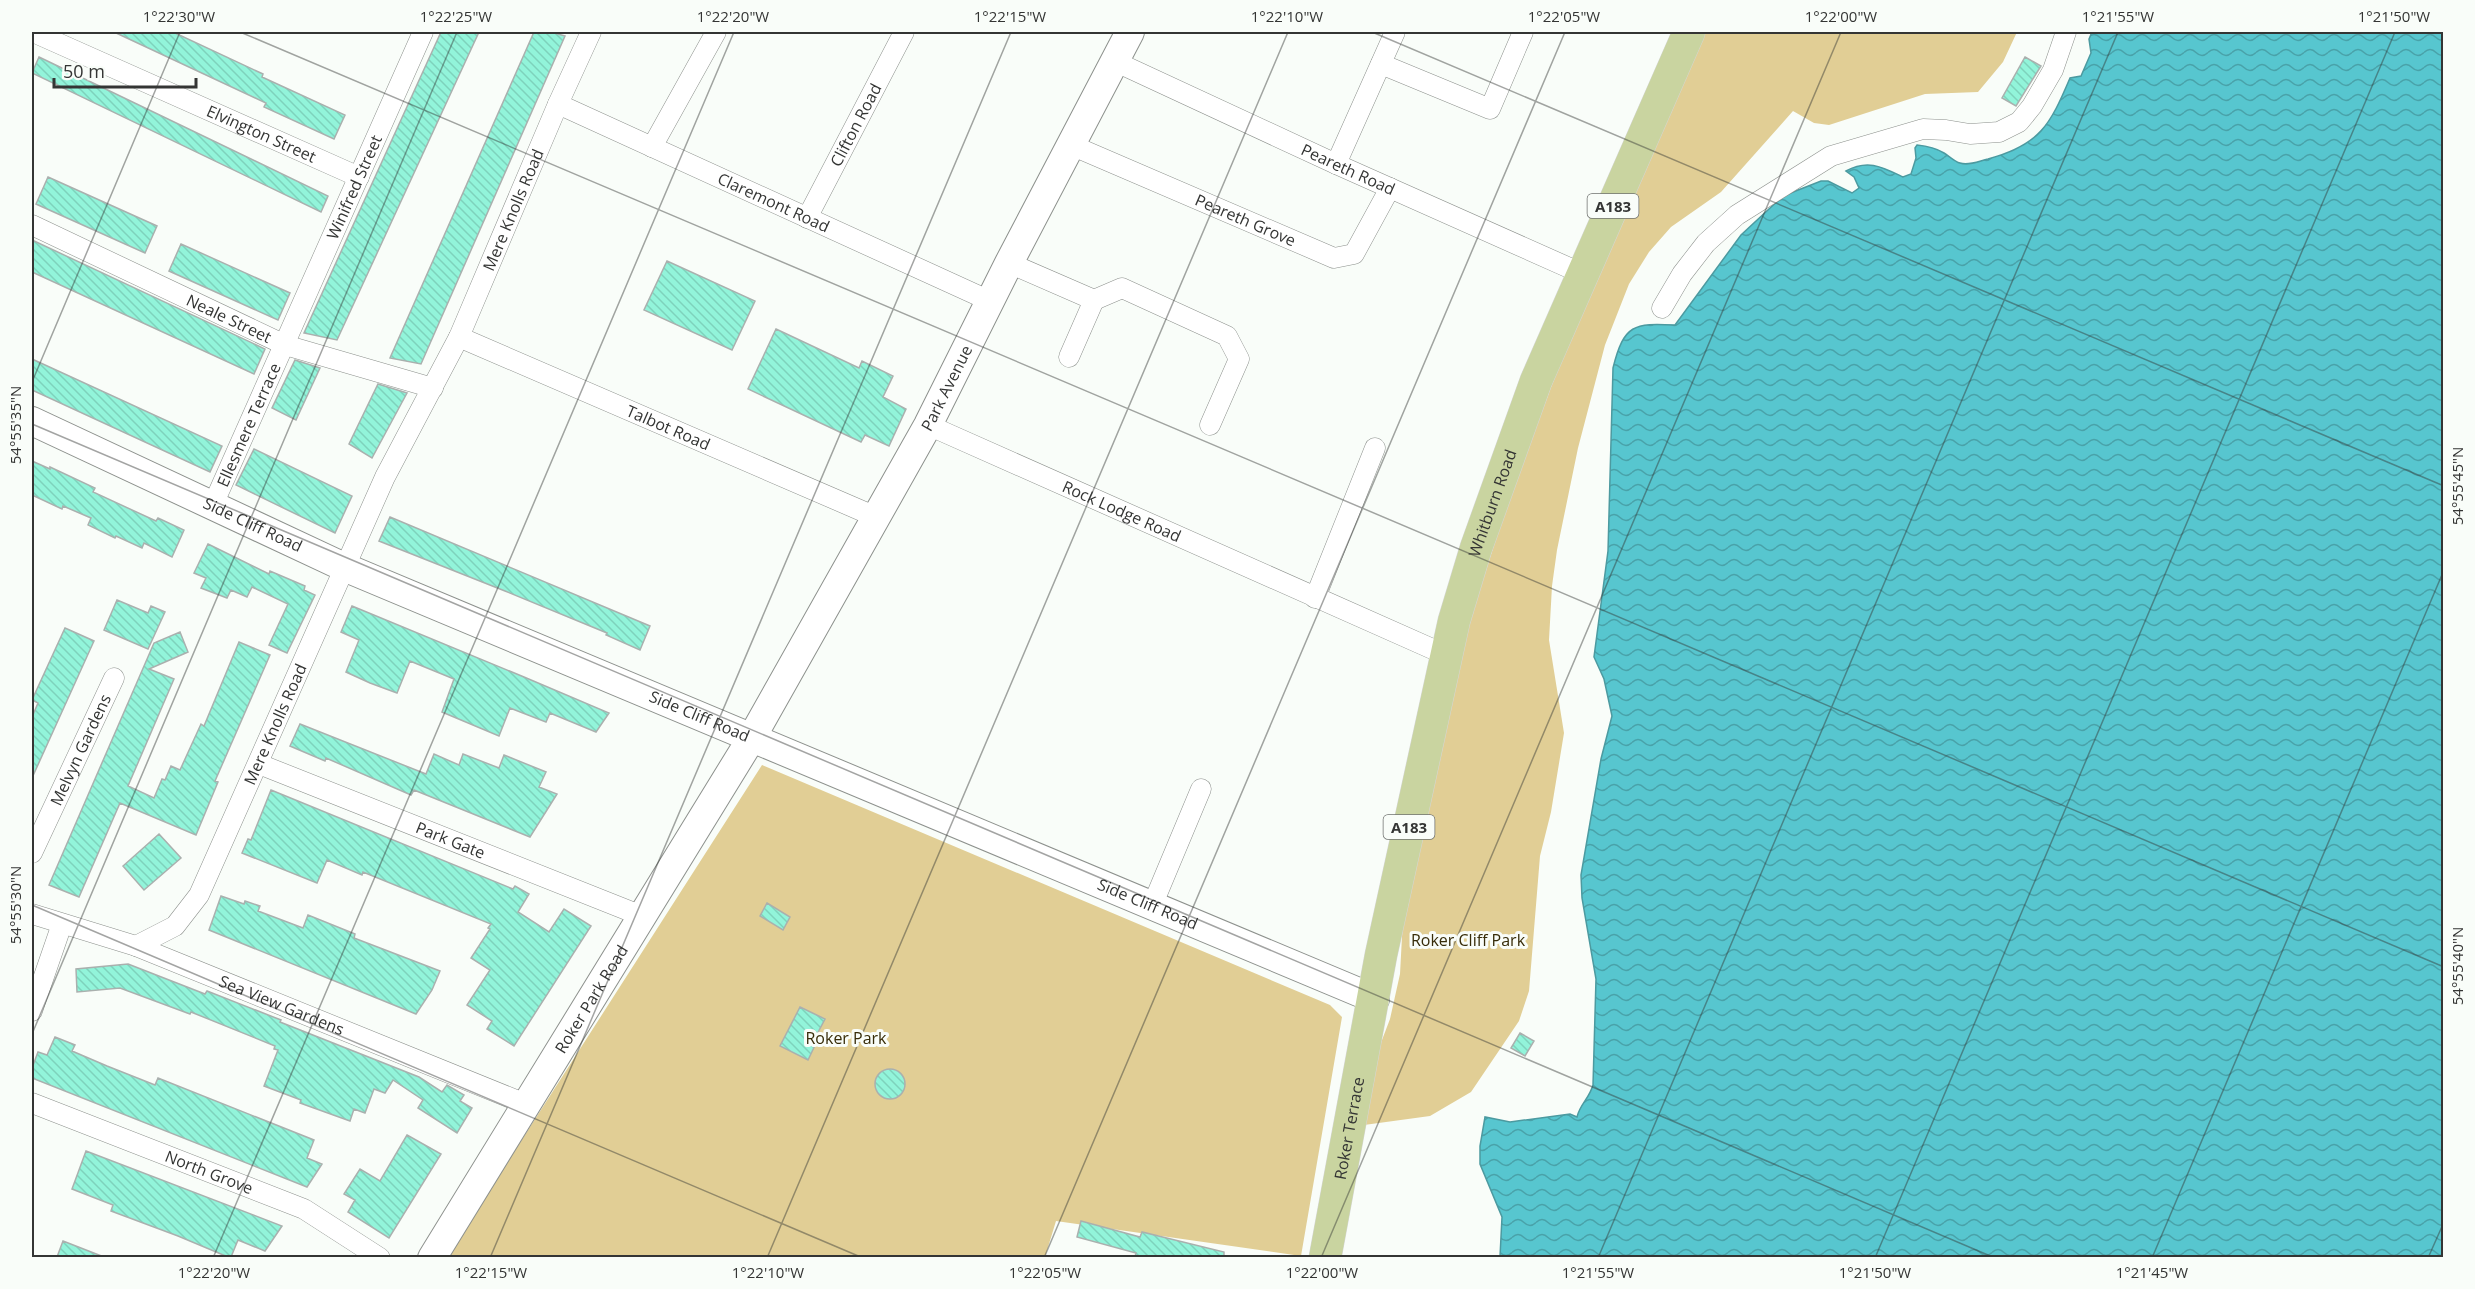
<svg xmlns="http://www.w3.org/2000/svg" width="2475" height="1289" font-family="'Open Sans',sans-serif">
	<style>
		.park { fill: #e1ce95 }
		.water { fill: url(#water-waves); stroke: #4c9aa0; stroke-width: 1.5 }
		.building { fill: url(#building-back-hatch); stroke: #aab0ae; stroke-width: 1.5 }
		.lines { fill: none; stroke-linecap: round; stroke-linejoin: round }
		.street-casing { stroke: #8d918d; stroke-width: 21 }
		.secondary-casing { stroke: #8d918d; stroke-width: 30 }
		.primary-casing { stroke: #d6d7d6; stroke-width: 33 }
		.street { stroke: #fff; stroke-width: 20 }
		.secondary { stroke: #fff; stroke-width: 28 }
		.primary { stroke: #c9d4a0; stroke-width: 32 }
		.ticks { fill: none; stroke: #343534; stroke-width: 1.5; stroke-opacity: 0.45 }
		.labels { text-anchor: middle; dominant-baseline: central; stroke-width: 6; stroke-linejoin: round; paint-order: stroke }
		.shield { fill: #f9fdf9; stroke: #6f716f; stroke-width: 1.5 }
		.shield-label { font-size: 15px; font-weight: bold; fill: #343534 }
		.street-label { font-size: 16px; fill: #343534; stroke: #f9fdf9 }
		.park-label { font-size: 16px; fill: #372c09; stroke: #f9fdf9 }
		.neatline { fill: none; stroke: #343534; stroke-width: 2 }
		.ticks-label { font-size: 15px; text-anchor: middle; fill: #343534 }
	</style>
	<defs>
		<pattern id="water-waves" width="16" height="10" patternUnits="userSpaceOnUse" patternTransform="scale(1.5)"><rect width="16" height="10" fill="#57c6cf"/><path d="M0 5q4-4 8 0t8 0" fill="none" stroke="#49a2a9"/></pattern>
		<pattern id="building-back-hatch" width="6" height="6" patternUnits="userSpaceOnUse" patternTransform="scale(1.5)"><rect width="6" height="6" fill="#92f4da"/><path d="M-1 5l2 2M0 0l6 6M5-1l2 2" fill="none" stroke="#7ed2bc"/></pattern>
	</defs>
	<rect width="100%" height="100%" fill="#f9fdf9"/>
	<path class="park" d="M1704,32H2017L2003,62L1978,92L1925,94L1829,125L1814,123L1793,111L1721,192L1671,227L1649,252L1629,284L1605,345L1578,448L1557,550L1552,586L1549,640L1564,733L1551,812L1540,856L1529,991L1519,1021L1471,1092L1430,1116L1364,1125L1369,1074L1390,1019L1400,974L1403,918L1460,660L1475,604L1504,514L1551,387L1583,309Z
		M762,765L1330,1005L1342,1017L1301,1256L1056,1221L1045,1257L446,1258Z"/>
	<path class="water" d="M2092,32H2443V1257H1500L1502,1217L1480,1164V1146L1485,1117L1510,1122L1570,1114L1577,1117C1580,1104 1589,1099 1593,1085L1596,979L1582,898L1581,875L1601,759L1612,716L1604,679L1594,657L1608,551L1613,368C1624,324 1634,323 1675,325L1741,235L1783,196L1821,181H1828L1852,193L1859,188L1854,177L1846,171C1868,159 1882,167 1903,177L1911,174L1916,158L1915,148L1917,145C1927,146 1936,148 1944,153C1949,156 1955,162 1960,163C1969,166 1979,161 1988,159C2040,145 2050,125 2070,78L2081,76L2091,53L2089,39Z"/>
	<path class="building" d="M114,32H173L263,74L262,77L345,115L334,139L264,107L266,103Z
		M441,32H479L337,340L304,333Z
		M534,32H551L565,36L421,364L390,358Z
		M39,57L328,196L321,212L32,73Z
		M2025,57L2041,66L2016,106L2002,98Z
		M48,177L157,226L145,253L36,204Z
		M32,240L265,349L254,374L32,272Z
		M181,244L290,293L278,320L169,271Z
		M667,261L755,301L732,350L644,310Z
		M776,329L859,368L862,361L893,376L883,397L906,409L889,446L865,435L861,442L748,389Z
		M32,359L222,446L210,472L32,390Z
		M295,360L320,368L296,420L272,408Z
		M378,384L407,393L372,458L349,444Z
		M254,449L352,496L335,533L236,485Z
		M32,461L50,469V467L95,488L93,492L156,521L158,518L184,530L172,557L144,543L142,548L116,536L115,538L88,525L91,518L63,506L62,509L32,495Z
		M390,517L650,626L640,650L606,635L607,633L505,591L379,541Z
		M208,544L269,574L270,571L305,586L304,590L315,595L287,653L269,645L288,604L252,587L247,597L231,590L227,598L201,588L206,578L194,573Z
		M117,600L148,613L151,606L165,612L148,649L104,630Z
		M352,606L524,677L609,713L596,732L550,713L546,722L510,708L499,736L442,712L454,679L410,661L397,693L370,683L346,672L359,640L341,632Z
		M65,628L94,641L32,778V717L38,703L32,700Z
		M180,632L188,652L149,669L174,679L128,786L154,798L162,779L165,780L171,766L180,770L201,724L204,726L239,642L270,655L215,781L218,782L196,835L120,803L79,897L49,885L154,643Z
		M300,724L426,774L434,754L459,765L463,754L499,768L504,755L546,772L539,787L557,794L530,837L414,790L411,795L326,758L325,761L290,746Z
		M271,790L513,889L515,886L529,894L518,912L549,932L564,909L591,926L514,1046L487,1029L492,1021L467,1005L490,970L471,958L490,929L488,928L491,924L363,872L362,875L327,860L317,883L242,853L248,839L251,840Z
		M159,834L181,858L144,890L123,866Z
		M221,896L244,904L245,901L260,906L258,911L303,928L308,915L355,934L354,938L440,971L432,990L416,1014L209,930Z
		M767,903L790,917L783,930L760,916Z
		M128,964L205,994L207,991L281,1020L280,1022L419,1077L442,1092L447,1085L464,1095L460,1101L472,1108L457,1133L418,1108L423,1100L393,1080L385,1093L374,1089L365,1113L354,1109L350,1121L300,1103L301,1100L264,1086L278,1050L274,1049L275,1046L191,1012L190,1014L120,988L77,992L76,969Z
		M800,1007L825,1019L815,1038L818,1039L808,1060L780,1046Z
		M1520,1033L1534,1041L1525,1056L1511,1048Z
		M55,1037L75,1045L72,1051L107,1066L155,1085L158,1078L314,1140L307,1158L322,1164L307,1187L32,1078V1068L38,1052L47,1055Z
		M875 1084a15 15 0 1 1 30 0a15 15 0 1 1-30 0Z
		M407,1135L441,1154L389,1238L348,1212L355,1200L344,1194L360,1169L380,1181Z
		M86,1151L282,1226L265,1251L238,1240L231,1257H228L178,1236L111,1211L113,1205L72,1189Z
		M1081,1221L1140,1237L1142,1232L1224,1252V1257H1135L1136,1253L1077,1237Z
		M63,1241L104,1257H57Z"/>
	<g class="lines">
		<g class="street-casing">
			<g id="street">
				<path id="s1" d="M33,32L359,177"/>
				<path id="s2" d="M1114,61L1336,164L1583,274"/>
				<path d="M1381,64L1490,109L1523,32"/>
				<path id="s3" d="M558,104L990,301"/>
				<path id="s4" d="M1071,145L1334,258L1354,254L1390,188"/>
				<path d="M652,147L716,32"/>
				<path d="M1336,164L1395,32"/>
				<path id="s5" d="M807,218L904,32"/>
				<path id="s6" d="M32,225L285,345L433,388"/>
				<path d="M1009,263L1094,300L1122,288L1227,336L1239,359L1210,425"/>
				<path d="M1662,308L1682,274L1706,243L1737,215L1831,156L1923,129L1946,130L1970,134L1999,132L2019,122L2032,106L2053,70L2066,32"/>
				<path id="s7" d="M459,337L876,517"/>
				<path d="M1069,357L1094,300"/>
				<path id="s8" d="M928,425L1446,655"/>
				<path id="s9" d="M212,507L423,32"/>
				<path d="M1315,598L1375,448"/>
				<path id="s10" d="M259,764L642,916"/>
				<path id="s11" d="M32,853L114,678"/>
				<path d="M1152,906L1201,789"/>
				<path id="s12" d="M32,914L136,946L528,1105"/>
				<path id="s13" d="M136,946L175,926L199,895L385,477L459,337L558,104L591,32"/>
				<path d="M32,1011L62,924"/>
				<path id="s14" d="M32,1103L304,1209L380,1258"/>
			</g>
		</g>
		<g class="secondary-casing">
			<g id="secondary">
				<path id="s15" d="M32,421L344,567L1375,999"/>
				<path id="s16" d="M432,1258L751,739L928,425L1009,263L1130,32"/>
			</g>
		</g>
		<g class="primary-casing">
			<g id="primary">
				<path id="s17" d="M1325,1258L1381,955L1454,621L1476,548L1536,381L1689,32"/>
			</g>
		</g>
		<use href="#street" class="street"/>
		<use href="#secondary" class="secondary"/>
		<use href="#primary" class="primary"/>
	</g>
	<path class="ticks" d="M240,32L2444,967M1372,32L2444,486M32,382L180,32M32,424L1995,1258M32,905L863,1258M32,1034L457,32M213,1258L734,32M490,1258L1011,32M767,1258L1288,32M1044,1258L1565,32M1321,1258L1841,32M1598,1258L2118,32M1875,1258L2395,32M2152,1258L2444,570M2428,1258L2444,1222"/>
	<g class="labels">
		<g class="shield">
			<rect x="1587.5" y="194" width="51" height="24" rx="4.5"/>
			<rect x="1383.5" y="815" width="51" height="24" rx="4.5"/>
		</g>
		<g class="shield-label">
			<text x="1613" y="206">A183</text>
			<text x="1409" y="827">A183</text>
		</g>
		<g class="street-label">
			<text stroke="none"><textPath href="#s5" startOffset="105">Clifton Road</textPath></text>
			<text stroke="none"><textPath href="#s1" startOffset="250">Elvington Street</textPath></text>
			<text stroke="none"><textPath href="#s2" startOffset="258">Peareth Road</textPath></text>
			<text stroke="none"><textPath href="#s9" startOffset="350">Winifred Street</textPath></text>
			<text stroke="none"><textPath href="#s3" startOffset="237">Claremont Road</textPath></text>
			<text stroke="none"><textPath href="#s13" startOffset="837">Mere Knolls Road</textPath></text>
			<text stroke="none"><textPath href="#s4" startOffset="190">Peareth Grove</textPath></text>
			<text stroke="none"><textPath href="#s6" startOffset="218">Neale Street</textPath></text>
			<text stroke="none"><textPath href="#s16" startOffset="1011">Park Avenue</textPath></text>
			<text stroke="none"><textPath href="#s9" startOffset="90">Ellesmere Terrace</textPath></text>
			<text stroke="none"><textPath href="#s7" startOffset="228">Talbot Road</textPath></text>
			<text stroke="none"><textPath href="#s17" startOffset="774">Whitburn Road</textPath></text>
			<text stroke="none"><textPath href="#s8" startOffset="212">Rock Lodge Road</textPath></text>
			<text stroke="none"><textPath href="#s15" startOffset="244">Side Cliff Road</textPath></text>
			<text stroke="none"><textPath href="#s15" startOffset="730">Side Cliff Road</textPath></text>
			<text stroke="none"><textPath href="#s13" startOffset="270">Mere Knolls Road</textPath></text>
			<text stroke="none"><textPath href="#s11" startOffset="114">Melvyn Gardens</textPath></text>
			<text stroke="none"><textPath href="#s10" startOffset="206">Park Gate</textPath></text>
			<text stroke="none"><textPath href="#s15" startOffset="1216">Side Cliff Road</textPath></text>
			<text stroke="none"><textPath href="#s16" startOffset="304">Roker Park Road</textPath></text>
			<text stroke="none"><textPath href="#s12" startOffset="266">Sea View Gardens</textPath></text>
			<text stroke="none"><textPath href="#s17" startOffset="132">Roker Terrace</textPath></text>
			<text stroke="none"><textPath href="#s14" startOffset="190">North Grove</textPath></text>
		</g>
		<g class="park-label">
			<text x="1468" y="940">Roker Cliff Park</text>
			<text x="846" y="1038">Roker Park</text>
		</g>
	</g>
	<rect width="2475" height="1289" fill="none" stroke="#f9fdf9" stroke-width="66"/>
	<path d="M54 78v9h142v-9" fill="none" stroke="#343534" stroke-width="3"/>
	<text x="63" y="78" font-size="18" fill="#343534" stroke="#f9fdf9" stroke-width="4.5" paint-order="stroke">50 m</text>
	<rect x="33" y="33" width="2409" height="1223" class="neatline"/>
	<g class="ticks-label">
		<text x="179" y="22">1°22'30"W</text>
		<text x="456" y="22">1°22'25"W</text>
		<text x="733" y="22">1°22'20"W</text>
		<text x="1010" y="22">1°22'15"W</text>
		<text x="1287" y="22">1°22'10"W</text>
		<text x="1564" y="22">1°22'05"W</text>
		<text x="1841" y="22">1°22'00"W</text>
		<text x="2118" y="22">1°21'55"W</text>
		<text x="2394" y="22">1°21'50"W</text>
		<text transform="translate(16 425) rotate(-90)" y="5">54°55'35"N</text>
		<text transform="translate(2458 486) rotate(-90)" y="5">54°55'45"N</text>
		<text transform="translate(16 905) rotate(-90)" y="5">54°55'30"N</text>
		<text transform="translate(2458 966) rotate(-90)" y="5">54°55'40"N</text>
		<text x="214" y="1278">1°22'20"W</text>
		<text x="491" y="1278">1°22'15"W</text>
		<text x="768" y="1278">1°22'10"W</text>
		<text x="1045" y="1278">1°22'05"W</text>
		<text x="1322" y="1278">1°22'00"W</text>
		<text x="1598" y="1278">1°21'55"W</text>
		<text x="1875" y="1278">1°21'50"W</text>
		<text x="2152" y="1278">1°21'45"W</text>
	</g>
</svg>
